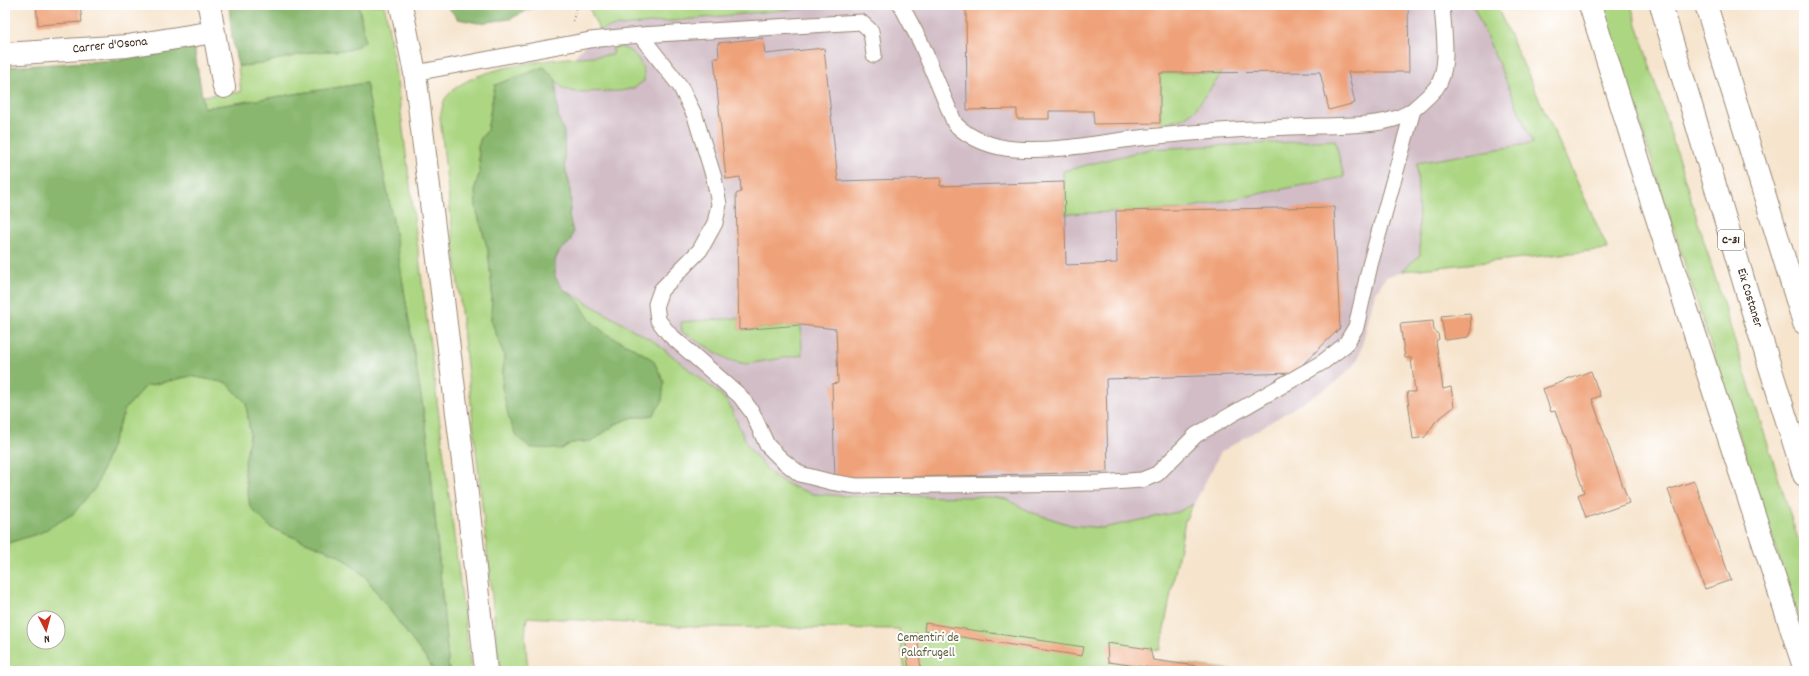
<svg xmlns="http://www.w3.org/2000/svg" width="1809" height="676" font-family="Dekko,sans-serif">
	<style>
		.industrial { fill: #d2bdc6 }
		.green { fill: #acd682; stroke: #748050; fill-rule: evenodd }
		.forest { fill: #89b770; stroke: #627047 }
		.building { fill: #efa279 }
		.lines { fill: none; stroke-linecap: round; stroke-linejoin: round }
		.service-casing { stroke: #988775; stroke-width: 17 }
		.minor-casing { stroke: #988775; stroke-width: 24 }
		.motorway-casing { stroke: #988775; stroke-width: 24 }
		.path { stroke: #988775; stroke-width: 2.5; stroke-dasharray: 1 3; stroke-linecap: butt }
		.service { stroke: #fff; stroke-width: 15 }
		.minor { stroke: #fff; stroke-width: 22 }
		.motorway { stroke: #fff; stroke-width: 22 }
		.labels { text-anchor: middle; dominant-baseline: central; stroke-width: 4; stroke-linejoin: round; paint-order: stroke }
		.shield { fill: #fff; stroke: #766a62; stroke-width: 1 }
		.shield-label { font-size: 12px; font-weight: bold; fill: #3b2a1e }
		.street-label { font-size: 13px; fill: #3b2a1e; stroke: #fff }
		.park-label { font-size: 13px; fill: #5d5e3c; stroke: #fff }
	</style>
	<rect width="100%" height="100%" fill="#fff"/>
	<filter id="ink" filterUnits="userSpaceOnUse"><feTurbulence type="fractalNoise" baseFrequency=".025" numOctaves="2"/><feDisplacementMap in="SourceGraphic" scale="8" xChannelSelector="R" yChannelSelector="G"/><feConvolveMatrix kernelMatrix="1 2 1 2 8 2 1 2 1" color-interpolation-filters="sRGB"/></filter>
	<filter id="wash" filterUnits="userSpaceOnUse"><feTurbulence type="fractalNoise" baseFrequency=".012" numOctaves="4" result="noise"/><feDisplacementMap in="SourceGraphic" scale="16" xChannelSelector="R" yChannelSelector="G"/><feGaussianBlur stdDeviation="0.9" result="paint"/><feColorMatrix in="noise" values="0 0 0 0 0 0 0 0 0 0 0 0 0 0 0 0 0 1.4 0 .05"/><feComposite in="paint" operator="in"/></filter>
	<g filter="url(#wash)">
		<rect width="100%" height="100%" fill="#f6e4cc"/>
		<path class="industrial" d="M588,5H1496L1608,249L1426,268L1402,271L1386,277L1375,293L1359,357L1351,368L1332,385L1221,452L1185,521L1160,650L898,616L696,627L465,106L505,80L574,57L599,30Z"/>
		<path class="green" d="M359,5H384L386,13L397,82L471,671H449L428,440L393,221L366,83L204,108L202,96L241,92L238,66L253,65L312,52L349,50L365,42Z
			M588,5H834L611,27L599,30Z
			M1473,5H1496L1608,249L1402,271L1420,255L1417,163L1533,143Z
			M1602,5H1631L1731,329L1804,558V637Z
			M613,47C617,47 622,47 626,49C638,54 646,69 644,81L634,88L620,91L576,92L564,89L544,67L495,85L487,131L481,138L478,147L480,171L475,187L476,209L488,250L492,289L491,320L504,355L502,387L562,449L571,443L592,441L616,424L630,418L653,415L664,382L653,360L632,347L606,335L591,321L578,301L563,289L656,343L720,394L729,404L748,447L772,475L793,487L814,494L845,496L993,497L1006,499L1030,512L1071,525L1103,528L1178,512L1193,504L1185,521L1160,650L1150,649L1153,660L1241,671H905L899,629L696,627L527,617L525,636L528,671H500L440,117C442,112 442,104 445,99C468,63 572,57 613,55Z
			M1160,73H1222L1194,111L1182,119L1160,123Z
			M1335,140L1344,177L1182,209L1065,214L1063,171L1150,149Z
			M739,318V330L801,325L802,355L746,364L729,360L682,332L681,322Z
			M191,376L227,383L246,403L250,433L244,469L271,528L338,555L364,575L435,671H5V544L40,533L96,487L125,409L146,386ZM34,618H58V642H34Z"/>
		<path class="forest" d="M229,5H359L365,42L349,50L312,52L253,65L238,66L232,38Z
			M446,5H538L510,19L478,23L458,19Z
			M194,47L204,108L366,83L393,221L428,440L449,671H435L364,575L338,555L271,528L250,507L244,469L250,433L246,403L227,383L191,376L146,386L125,409L96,487L73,514L40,533L5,544V67L118,60Z
			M544,67L556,80L558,116L564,132L565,167L570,186L571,202L569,216L573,232L570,242L559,252L555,260V277L563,289L578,301L591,321L606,334L632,347L653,360L664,382L662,402L653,415L630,418L616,424L592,441L571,443L562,449L531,448L516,436L509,419L502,388L504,355L491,320L492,289L488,250L476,209L475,187L480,171L478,147L481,138L487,131L495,85Z"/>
		<g id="blocks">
			<path class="building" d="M36,5H80L82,22L38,25Z
				M966,5H1408L1409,72H1348L1355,103L1329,110L1320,72L1160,73V123L1094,124L1093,111H1049V119H1017V109L967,110Z
				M763,38L765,54L824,48L838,181L941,178L940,186L1064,182L1066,265L1117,263L1116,211L1334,207L1340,328L1294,373L1106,379L1108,472L835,479L832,384L838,383L836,329L801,325L739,330L736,194L741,192L740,177L726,179L714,58H719L718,43Z
				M1470,313L1471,330L1468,337L1445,340L1441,316Z
				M1433,321L1434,330L1438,334L1439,339L1436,341L1443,389L1451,387L1454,407L1436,421L1425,437L1413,439L1407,392H1415L1411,358H1405L1400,324Z
				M1591,371L1600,396L1592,399L1629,503L1586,518L1578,495L1584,492L1555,411L1551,412L1543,389Z
				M1694,481L1731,580L1705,589L1668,490Z
				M925,623L1084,647L1082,656L924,631Z
				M917,633L921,671H909L905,635Z
				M1107,643L1150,649L1153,660L1234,671H1174L1108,662Z"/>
		</g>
	</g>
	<g filter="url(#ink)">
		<use href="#blocks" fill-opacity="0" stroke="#988775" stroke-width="1"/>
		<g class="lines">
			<g class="service-casing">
				<path id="service" d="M901,5L921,43L955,124C970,139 994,148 1015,149C1057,152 1097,143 1139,138C1198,131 1260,128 1320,126C1347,125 1392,127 1414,109C1421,103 1430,95 1436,88C1451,69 1443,28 1442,5
					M640,35L680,86L695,116L714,178L719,204L715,223L700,250L661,290L656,304L658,320L669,334L740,396L752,412L767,445L782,460L800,474L831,482L856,486L1099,483L1142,480L1157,474L1196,435L1323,362L1345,345L1356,327L1370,265L1413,110
					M415,73L590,40L640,35L861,22L871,31L874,55"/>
			</g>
			<g class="minor-casing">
				<path id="minor" d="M209,5L224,87
					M401,5L415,73L467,494L486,671
					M1590,5L1653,206L1804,667
					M5,54L127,46L214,32"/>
			</g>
			<g class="motorway-casing">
				<path id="motorway" d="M1661,5L1755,319L1804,475
					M1706,5L1804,323"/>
			</g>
			<path class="path" d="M573,21L577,5"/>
			<use href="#service" class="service"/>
			<use href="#minor" class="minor"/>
			<use href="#motorway" class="motorway"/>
		</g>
	</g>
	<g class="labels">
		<rect class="shield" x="1718" y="230" width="26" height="20" rx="3"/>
		<g class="shield-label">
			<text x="1731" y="240">C-31</text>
		</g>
		<g class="street-label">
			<text transform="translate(110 46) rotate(-6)">Carrer d'Osona</text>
			<text transform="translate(1749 298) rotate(73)">Eix Costaner</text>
		</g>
		<g class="park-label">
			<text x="928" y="638">Cementiri de<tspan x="928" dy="15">Palafrugell</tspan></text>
		</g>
	</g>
	<rect width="1809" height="676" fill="none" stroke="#fff" stroke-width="20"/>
	<g transform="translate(46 630) rotate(174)"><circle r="19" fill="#ffffff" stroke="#b1aaa5"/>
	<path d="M0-3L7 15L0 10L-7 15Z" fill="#c8321e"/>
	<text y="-6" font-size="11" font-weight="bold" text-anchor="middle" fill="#3b2a1e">N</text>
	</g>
</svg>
